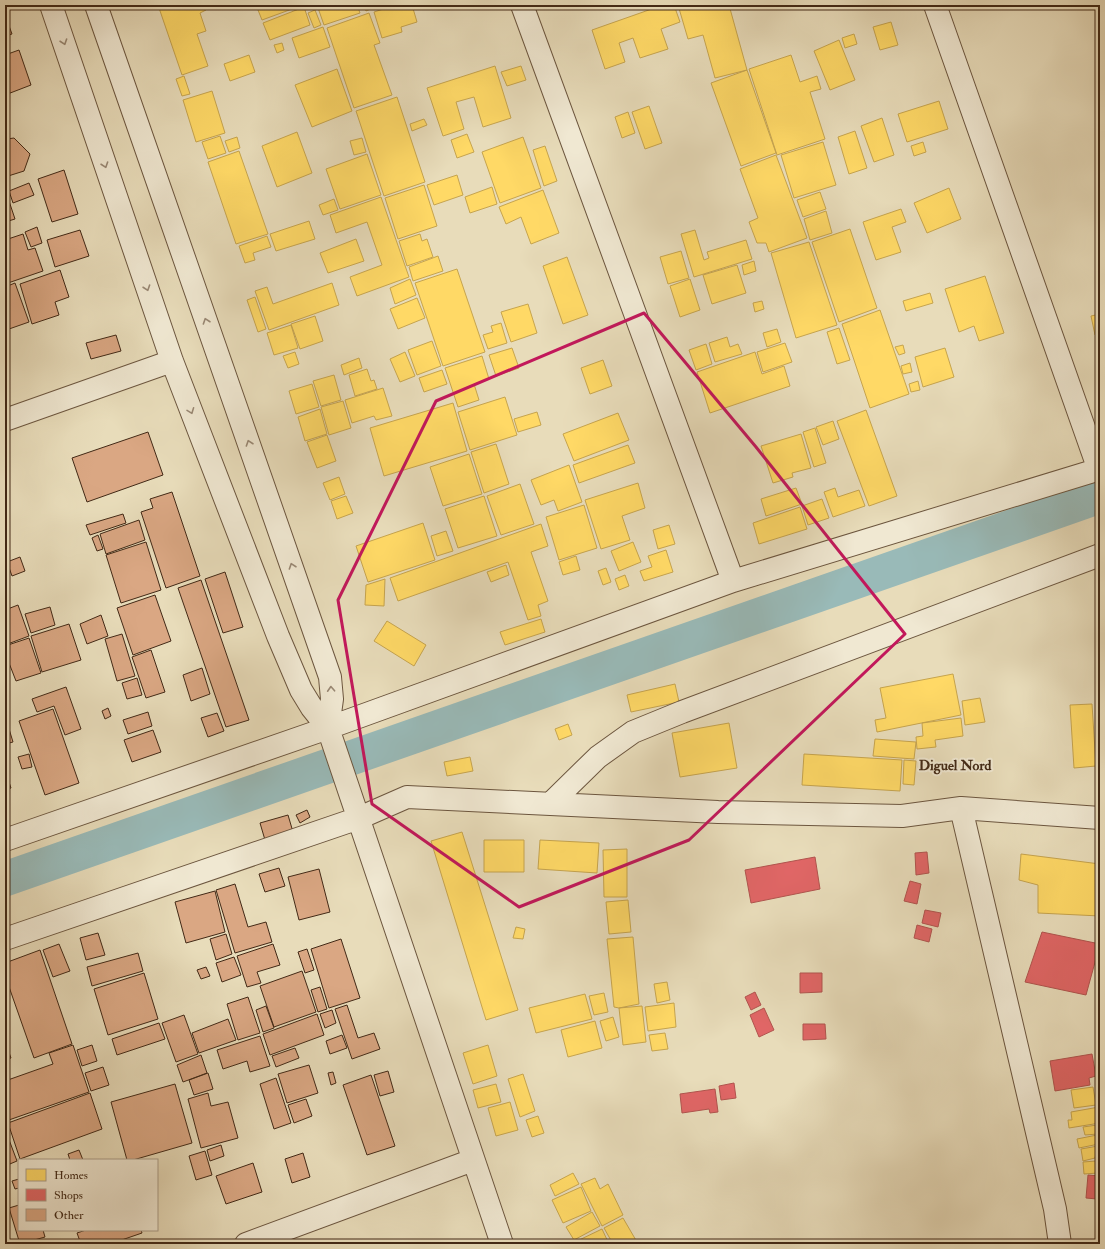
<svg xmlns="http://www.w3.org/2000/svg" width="1105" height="1249" font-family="'IM FELL Double Pica',serif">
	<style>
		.homes { fill: #ffd966; stroke: #c6a44e }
		.shops { fill: #e06666; stroke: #b1544e }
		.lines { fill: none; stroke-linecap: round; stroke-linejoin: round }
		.canal { stroke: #99bab8; stroke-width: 35 }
		.building { fill: #daa783; stroke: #422916 }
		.minor-casing { stroke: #6c563f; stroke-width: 24 }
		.minor { stroke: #f0e8d2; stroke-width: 22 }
		.oneway { stroke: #998874 }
		.marked { fill: none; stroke: #c2185b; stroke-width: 3; stroke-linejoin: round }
		.labels { text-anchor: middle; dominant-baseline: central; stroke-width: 4; stroke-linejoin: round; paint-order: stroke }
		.neighbourhood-label { font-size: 14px; font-weight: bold; fill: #422916; stroke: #f0e8d2 }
	</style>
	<rect width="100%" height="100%" fill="#e8dcba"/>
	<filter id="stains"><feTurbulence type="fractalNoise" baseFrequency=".005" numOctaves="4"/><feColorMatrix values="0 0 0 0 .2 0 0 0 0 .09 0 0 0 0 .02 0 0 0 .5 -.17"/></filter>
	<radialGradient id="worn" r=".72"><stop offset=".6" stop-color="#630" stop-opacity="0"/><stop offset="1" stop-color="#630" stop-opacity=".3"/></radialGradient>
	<path class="homes" d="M158,5H187L188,7L194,5H205L206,10L200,13L206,31L197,34L208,66L182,75Z
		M256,5H303L262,20Z
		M317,5H357L360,13L324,25Z
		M363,5H380L366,11Z
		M396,5H412L417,22L401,27L402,32L382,38L374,12Z
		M663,5H674L680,22L661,29L668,49L640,58L633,38L619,43L625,62L605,69L592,30Z
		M678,5H729L747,70L715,78L703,35L688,39Z
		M304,7L310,25L270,40L263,23Z
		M315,10L321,25L314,28L308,13Z
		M369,13L380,43L374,45L392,95L354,108L327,28Z
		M891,22L898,45L880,50L873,27Z
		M323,27L330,47L299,58L292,38Z
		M854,34L857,44L845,48L842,38Z
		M839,40L855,80L830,90L814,51Z
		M282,43L284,50L277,53L274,45Z
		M249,55L255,72L230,81L224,64Z
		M791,55L800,82L817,76L821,89L810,92L825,139L777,155L749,69Z
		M495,66L511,118L483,127L474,97L456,102L464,129L443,136L427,88Z
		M521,66L526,80L507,86L501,72Z
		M337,69L352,111L312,127L295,85Z
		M747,70L776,153L741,166L711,83Z
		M184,76L190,94L182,96L176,79Z
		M212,91L225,133L196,142L183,100Z
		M397,97L425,182L384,196L356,111Z
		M939,101L948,129L907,142L898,114Z
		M649,106L662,143L645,149L632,112Z
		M628,112L635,133L622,138L615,117Z
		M882,118L894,155L874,162L861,126Z
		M424,119L427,125L412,131L410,124Z
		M855,131L867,168L849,174L838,137Z
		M297,132L312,173L277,187L262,146Z
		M467,134L474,152L457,158L451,140Z
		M220,136L226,153L208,159L202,142Z
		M237,137L240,148L229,152L225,141Z
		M523,137L541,188L500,203L482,152Z
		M362,138L366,152L354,155L350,141Z
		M823,142L836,185L794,198L781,155Z
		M923,142L926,152L914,156L911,146Z
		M545,146L557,181L544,186L533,150Z
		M239,151L268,234L236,244L208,162Z
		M367,154L381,195L340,209L326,169Z
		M776,155L807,238L769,252L766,243H757L749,222L758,218L740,169Z
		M457,175L463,195L434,205L427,185Z
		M424,185L437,226L398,239L385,198Z
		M492,187L497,204L470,213L465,197Z
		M949,188L961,219L927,233L914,203Z
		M543,190L559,233L531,244L521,217L506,224L499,207Z
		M820,192L826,209L803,217L797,200Z
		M381,197L409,277L357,296L350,277L382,265L367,222L336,233L330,215Z
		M334,199L338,210L323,215L319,205Z
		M901,209L906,222L892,227L901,252L876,260L863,222Z
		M826,211L832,233L810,240L804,219Z
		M309,221L315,239L276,251L270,234Z
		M850,229L877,308L839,322L812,242Z
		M695,230L704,260L709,258L707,252L746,240L752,259L694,277L681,234Z
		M420,234L422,241L427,239L433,257L407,266L399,241Z
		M267,236L271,247L253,253L255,260L245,263L239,246Z
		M356,239L364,261L328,273L320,253Z
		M809,242L837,325L796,338L771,253Z
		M681,251L689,278L668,284L660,257Z
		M438,256L443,271L413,281L409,267Z
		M567,257L588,315L563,324L543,266Z
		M754,261L756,271L744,275L742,265Z
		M737,265L746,293L712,304L703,275Z
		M457,269L485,352L443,366L415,283Z
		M985,276L1004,333L979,341L974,326L959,332L945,289Z
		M410,279L416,295L395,304L390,288Z
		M690,279L700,310L680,317L670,286Z
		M332,283L339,305L269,330L255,291L267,287L273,304Z
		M930,293L933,303L906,311L903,301Z
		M255,297L266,329L258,332L247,300Z
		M417,298L425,318L398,329L390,309Z
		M762,301L764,309L755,312L753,303Z
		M528,304L537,333L511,342L501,312Z
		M880,310L909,394L870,408L842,324Z
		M1100,314V334L1095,335L1091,316Z
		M315,316L323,341L300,349L291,324Z
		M501,323L507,343L488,349L483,335L493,332L491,326Z
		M291,325L298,348L274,355L267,333Z
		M839,328L850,360L837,364L827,332Z
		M777,329L781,342L767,347L763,333Z
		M727,337L730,347L738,344L742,354L715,362L709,343Z
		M432,341L441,366L417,375L408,350Z
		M785,343L792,362L763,372L757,352Z
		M706,344L712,364L696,370L689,350Z
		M903,345L905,353L899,355L895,347Z
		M512,348L519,368L496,376L489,355Z
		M945,348L954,377L923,387L915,357Z
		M295,352L299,364L288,368L283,356Z
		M405,352L415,376L400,382L390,359Z
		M755,352L762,374L784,366L790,386L710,413L697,372Z
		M482,356L489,379L474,384L479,400L458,407L445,368Z
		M359,358L362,368L344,375L341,365Z
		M603,360L612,386L590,394L581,368Z
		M910,363L912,372L903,374L901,366Z
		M367,369L371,381L374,380L377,389L355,396L349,375Z
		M442,370L447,384L424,392L419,378Z
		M334,375L341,400L321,406L313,381Z
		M918,381L920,390L911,392L909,384Z
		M312,384L319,407L296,414L289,391Z
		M383,388L392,416L376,420L374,416L352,423L345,400Z
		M505,397L517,435L470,450L458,412Z
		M343,401L351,428L329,435L321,407Z
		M453,403L467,451L384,476L370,428Z
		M320,409L327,434L305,441L298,417Z
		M866,410L897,496L869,506L837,421Z
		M537,412L541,425L518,432L514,419Z
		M618,413L629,440L574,461L563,434Z
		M833,421L839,439L823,445L816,427Z
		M815,428L826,463L814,467L803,432Z
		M801,434L811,468L792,473L793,477L773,483L761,446Z
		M327,435L336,461L317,468L307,442Z
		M496,444L509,484L484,493L471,452Z
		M628,445L635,463L579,483L573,465Z
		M469,454L482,494L443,506L430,467Z
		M569,465L582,502L558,511L554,500L541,505L531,480Z
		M339,477L345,494L330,500L323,483Z
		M638,483L645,508L622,516L630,540L601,549L585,500Z
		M520,484L534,524L501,535L487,496Z
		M796,488L802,504L766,516L761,499Z
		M835,488L838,497L859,490L865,506L833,517L824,492Z
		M346,496L353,513L337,519L331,501Z
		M484,496L497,536L458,548L445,509Z
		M822,499L829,518L808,525L802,506Z
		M584,505L597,548L559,560L546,517Z
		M800,507L807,529L759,544L753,523Z
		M423,523L435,560L368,582L356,546Z
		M541,524L548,546L531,552L548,601L538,605L541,616L528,620L508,562L398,601L390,578Z
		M669,525L675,544L658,549L653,530Z
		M446,531L453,551L437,556L431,536Z
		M633,542L641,562L619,571L611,551Z
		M666,550L673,572L644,581L640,571L652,567L648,556Z
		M576,556L580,570L563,575L559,562Z
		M506,565L509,575L491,582L487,572Z
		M606,568L611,582L603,585L598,571Z
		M625,575L629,586L619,590L615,579Z
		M385,579L384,606L365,605L366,585Z
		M541,619L545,632L505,645L500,632Z
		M387,621L426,645L414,666L374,641Z
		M953,674L961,715L877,732L875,720L886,718L880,688Z
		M675,684L679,702L631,712L627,695Z
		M980,698L985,722L965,725L962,701Z
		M1092,704L1096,766L1074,768L1070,705Z
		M961,718L963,736L935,740L936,747L917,749L916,737L923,736L922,723Z
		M729,723L737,768L680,777L672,733Z
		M568,724L572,735L559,740L555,729Z
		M875,739L916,742L914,759L873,756Z
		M804,754L902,760L900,791L802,785Z
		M470,757L473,771L447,776L444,762Z
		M904,760L916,761L914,785L903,784Z
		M462,832L518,1010L486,1020L431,841Z
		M484,840H524V872H484Z
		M540,840L599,843L597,873L538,869Z
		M627,849V897H604L603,850Z
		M1021,854L1100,864V916L1038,913V885L1019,880Z
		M628,900L631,932L609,934L606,902Z
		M516,927L525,929L523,939L513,938Z
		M633,937L639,1004L619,1008L614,1007L607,939Z
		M667,982L670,1000L657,1003L654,984Z
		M604,993L608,1012L594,1015L589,996Z
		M585,994L592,1019L536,1033L529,1008Z
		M674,1003L676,1027L648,1031L645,1007Z
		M642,1006L646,1042L623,1045L619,1008Z
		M613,1017L619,1037L606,1041L600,1021Z
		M595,1021L602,1048L568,1057L561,1030Z
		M665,1033L668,1049L652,1051L649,1035Z
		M488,1045L497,1076L473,1084L463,1053Z
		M523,1074L535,1111L520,1117L508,1079Z
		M496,1084L501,1102L478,1108L473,1090Z
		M1093,1087L1096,1105L1074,1108L1071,1090Z
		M510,1102L518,1130L496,1136L488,1108Z
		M1099,1107L1100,1123L1069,1128L1068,1120H1072L1071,1112Z
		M538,1116L544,1133L532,1137L526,1120Z
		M1097,1125L1098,1134L1085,1135L1083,1127Z
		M1097,1135L1099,1144L1079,1148L1077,1139Z
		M1098,1146L1095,1158L1083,1161L1081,1149Z
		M1096,1161L1098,1173L1084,1174L1083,1162Z
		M573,1173L579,1184L555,1196L550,1185Z
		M595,1178L600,1189L608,1184L623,1215L602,1226L581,1184Z
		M581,1187L591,1211L563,1223L552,1200Z
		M592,1212L600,1226L574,1240L566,1227Z
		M623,1218L637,1242L633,1244H613L604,1228Z
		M602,1229L609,1244H576L575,1242Z"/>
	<path class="shops" d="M927,852L929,873L916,875L915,853Z
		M815,857L820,889L751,903L745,870Z
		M910,881L921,884L917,904L904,901Z
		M925,910L941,913L938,927L922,923Z
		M917,925L932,929L929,942L914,938Z
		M1042,932L1100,944L1086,995L1025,982Z
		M800,973H822V992L800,993Z
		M755,992L761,1005L751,1010L745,997Z
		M764,1008L774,1030L759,1037L750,1015Z
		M803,1024H825L826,1039L803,1040Z
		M1092,1054L1096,1076L1089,1078L1090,1085L1055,1091L1050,1061Z
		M734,1083L736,1098L721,1100L719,1086Z
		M715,1089L718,1112L710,1113L709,1109L682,1113L680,1094Z
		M1088,1175L1100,1176L1097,1199L1086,1198Z"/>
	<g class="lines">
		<path class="canal" d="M5,879L1100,496"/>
	</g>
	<path class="building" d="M5,15L12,34L5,36Z
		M19,50L31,85L5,95V55Z
		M5,135L7,139L14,138L30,154L24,171L5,177Z
		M64,170L78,214L52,222L38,179Z
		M29,183L34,195L13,203L9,191Z
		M5,192H6L15,219L5,222Z
		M37,227L42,243L31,247L25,232Z
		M80,230L89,256L55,267L47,240Z
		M23,234L28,250L35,248L43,271L5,284V240Z
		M60,270L69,297L55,302L59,315L32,324L20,284Z
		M15,283L29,322L9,329L5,317V287Z
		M116,335L121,351L91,359L86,343Z
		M148,432L163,475L87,502L72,458Z
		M172,492L200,576L166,588L141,512L153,508L150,499Z
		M123,514L126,523L90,535L86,525Z
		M139,520L145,540L106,554L100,534Z
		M98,535L103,549L97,551L92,538Z
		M146,542L161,590L121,603L106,555Z
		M20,557L25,571L12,576L7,562Z
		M225,572L243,627L223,633L205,579Z
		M201,580L249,720L226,727L178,588Z
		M155,595L171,641L133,655L117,608Z
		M18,605L29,636L5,645V610Z
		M50,607L55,625L31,633L25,614Z
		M101,615L108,636L87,644L80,624Z
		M69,624L81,660L42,672L31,636Z
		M122,634L135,676L117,681L105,639Z
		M29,638L41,673L16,681L9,663L5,664V646Z
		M151,650L165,692L146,698L132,657Z
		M202,668L210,694L191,701L183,675Z
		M137,678L142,695L127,699L122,683Z
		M66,687L81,729L65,735L54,706L37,712L32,699Z
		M108,708L111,716L105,719L102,711Z
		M53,709L79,783L45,795L19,721Z
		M148,712L152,726L128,734L123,720Z
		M217,713L224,731L208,737L201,718Z
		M6,719L13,742L5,744V720Z
		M153,730L161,752L132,762L124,740Z
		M29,754L32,767L22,769L18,757Z
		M5,770L11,788L5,790Z
		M307,810L310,817L300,823L296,815Z
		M288,815L293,832L265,840L260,823Z
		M279,868L285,886L265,892L259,874Z
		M319,869L330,912L299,920L288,877Z
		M235,884L248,927L266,922L272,942L235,953L216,890Z
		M215,891L225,932L186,943L175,902Z
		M98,933L105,955L86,960L80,938Z
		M226,934L232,954L216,960L210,939Z
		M341,939L360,998L329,1008L311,949Z
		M59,944L70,971L53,977L43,950Z
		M273,944L280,965L257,972L261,983L247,987L237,956Z
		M307,949L314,970L305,973L298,952Z
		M40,950L72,1044L34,1058L8,984L5,985V963Z
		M138,953L143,971L92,986L87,967Z
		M234,957L241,975L222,982L216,963Z
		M206,967L210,976L201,979L197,970Z
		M302,971L316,1012L274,1027L260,986Z
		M144,973L158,1019L108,1035L94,989Z
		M320,987L327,1009L318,1012L311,990Z
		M248,997L260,1033L238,1040L227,1004Z
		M347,1005L358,1038L374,1033L380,1049L352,1059L335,1009Z
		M266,1006L274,1028L263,1032L256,1010Z
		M332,1010L336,1023L325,1028L320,1014Z
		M317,1014L324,1035L270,1055L263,1034Z
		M184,1015L198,1054L176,1062L162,1023Z
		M228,1019L236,1040L199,1053L192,1033Z
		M159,1023L165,1039L117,1055L112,1039Z
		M342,1035L347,1048L330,1054L326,1041Z
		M260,1036L270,1066L250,1072L247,1061L223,1069L217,1050Z
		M73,1045L89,1092L6,1121L5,1116V1081L53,1064L49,1053Z
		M92,1045L97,1061L82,1066L77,1050Z
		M7,1047L11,1058L5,1060V1048Z
		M295,1048L299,1058L276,1067L272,1056Z
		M201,1055L207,1073L183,1082L177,1065Z
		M309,1065L318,1093L287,1103L278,1074Z
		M103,1067L109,1085L91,1091L85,1073Z
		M388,1071L394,1092L380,1096L374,1075Z
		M333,1072L336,1083L331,1085L328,1073Z
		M208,1073L213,1089L194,1095L189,1080Z
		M371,1075L395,1146L367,1155L343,1085Z
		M276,1078L291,1123L274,1129L260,1084Z
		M175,1084L192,1143L133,1160H127L111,1102Z
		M90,1093L102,1129L20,1159L8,1123Z
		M208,1093L211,1106L228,1102L238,1138L201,1148L188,1099Z
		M306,1099L312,1116L294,1123L288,1105Z
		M5,1129L17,1161L5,1166Z
		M221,1145L224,1156L210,1161L207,1150Z
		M79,1150L83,1160H70L68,1154Z
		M205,1151L212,1175L196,1180L189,1156Z
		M303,1153L310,1177L292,1183L285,1159Z
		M253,1163L262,1192L226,1204L216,1176Z
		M19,1179V1188L15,1189L12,1181Z
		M19,1205V1230H43L45,1237L20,1244L9,1208Z
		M86,1230H141L142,1233L110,1244H81L77,1233Z"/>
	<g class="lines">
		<g class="minor-casing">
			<path id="minor" d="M51,5L172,361L278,636L301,690L312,708L328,728L502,1244
				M96,5L330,677L332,699L328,728
				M522,5L733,581
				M935,5L1099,470
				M5,420L172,361
				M551,803L598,757L633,732L682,712L1100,555
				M961,808L1055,1209L1060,1244
				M5,840L328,728L733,581L1100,469
				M5,939L359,818L407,797L718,812L902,816L961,808L1100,818
				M246,1244L473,1160"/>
		</g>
		<use href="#minor" class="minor"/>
	</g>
	<defs><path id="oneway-chevron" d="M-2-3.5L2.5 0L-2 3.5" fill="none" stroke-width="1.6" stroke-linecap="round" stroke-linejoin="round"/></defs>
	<g class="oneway">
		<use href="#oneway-chevron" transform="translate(64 42) rotate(71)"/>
		<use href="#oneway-chevron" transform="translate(105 165) rotate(71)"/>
		<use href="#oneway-chevron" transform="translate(147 288) rotate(71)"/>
		<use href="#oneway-chevron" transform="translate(206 321) rotate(-109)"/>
		<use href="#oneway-chevron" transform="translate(191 411) rotate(69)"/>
		<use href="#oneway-chevron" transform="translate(249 443) rotate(-109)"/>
		<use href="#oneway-chevron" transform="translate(292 566) rotate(-109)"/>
		<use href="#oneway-chevron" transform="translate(331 689) rotate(-93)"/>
	</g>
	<path class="marked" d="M644,313L756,447L905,634L689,840L519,907L372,804L338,600L436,401Z"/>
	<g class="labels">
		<g class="neighbourhood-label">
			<text x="955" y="765">Diguel Nord</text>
		</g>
	</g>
	<rect width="1105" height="1249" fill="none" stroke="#e8dcba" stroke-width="20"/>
	<rect x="6" y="6" width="1093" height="1237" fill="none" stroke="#422916" stroke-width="2"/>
	<rect x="10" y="10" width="1085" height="1229" fill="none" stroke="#422916"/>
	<rect x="18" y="1159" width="140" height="72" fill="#f0e8d2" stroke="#aa9c87"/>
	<rect x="26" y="1169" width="20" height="12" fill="#ffd966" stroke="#aa9c87"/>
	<text x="54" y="1179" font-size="12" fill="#422916">Homes</text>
	<rect x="26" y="1189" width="20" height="12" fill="#e06666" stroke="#aa9c87"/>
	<text x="54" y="1199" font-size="12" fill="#422916">Shops</text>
	<rect x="26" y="1209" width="20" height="12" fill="#daa783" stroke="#aa9c87"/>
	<text x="54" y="1219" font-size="12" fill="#422916">Other</text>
	<rect width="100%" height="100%" filter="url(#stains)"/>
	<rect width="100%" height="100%" fill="url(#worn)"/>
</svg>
